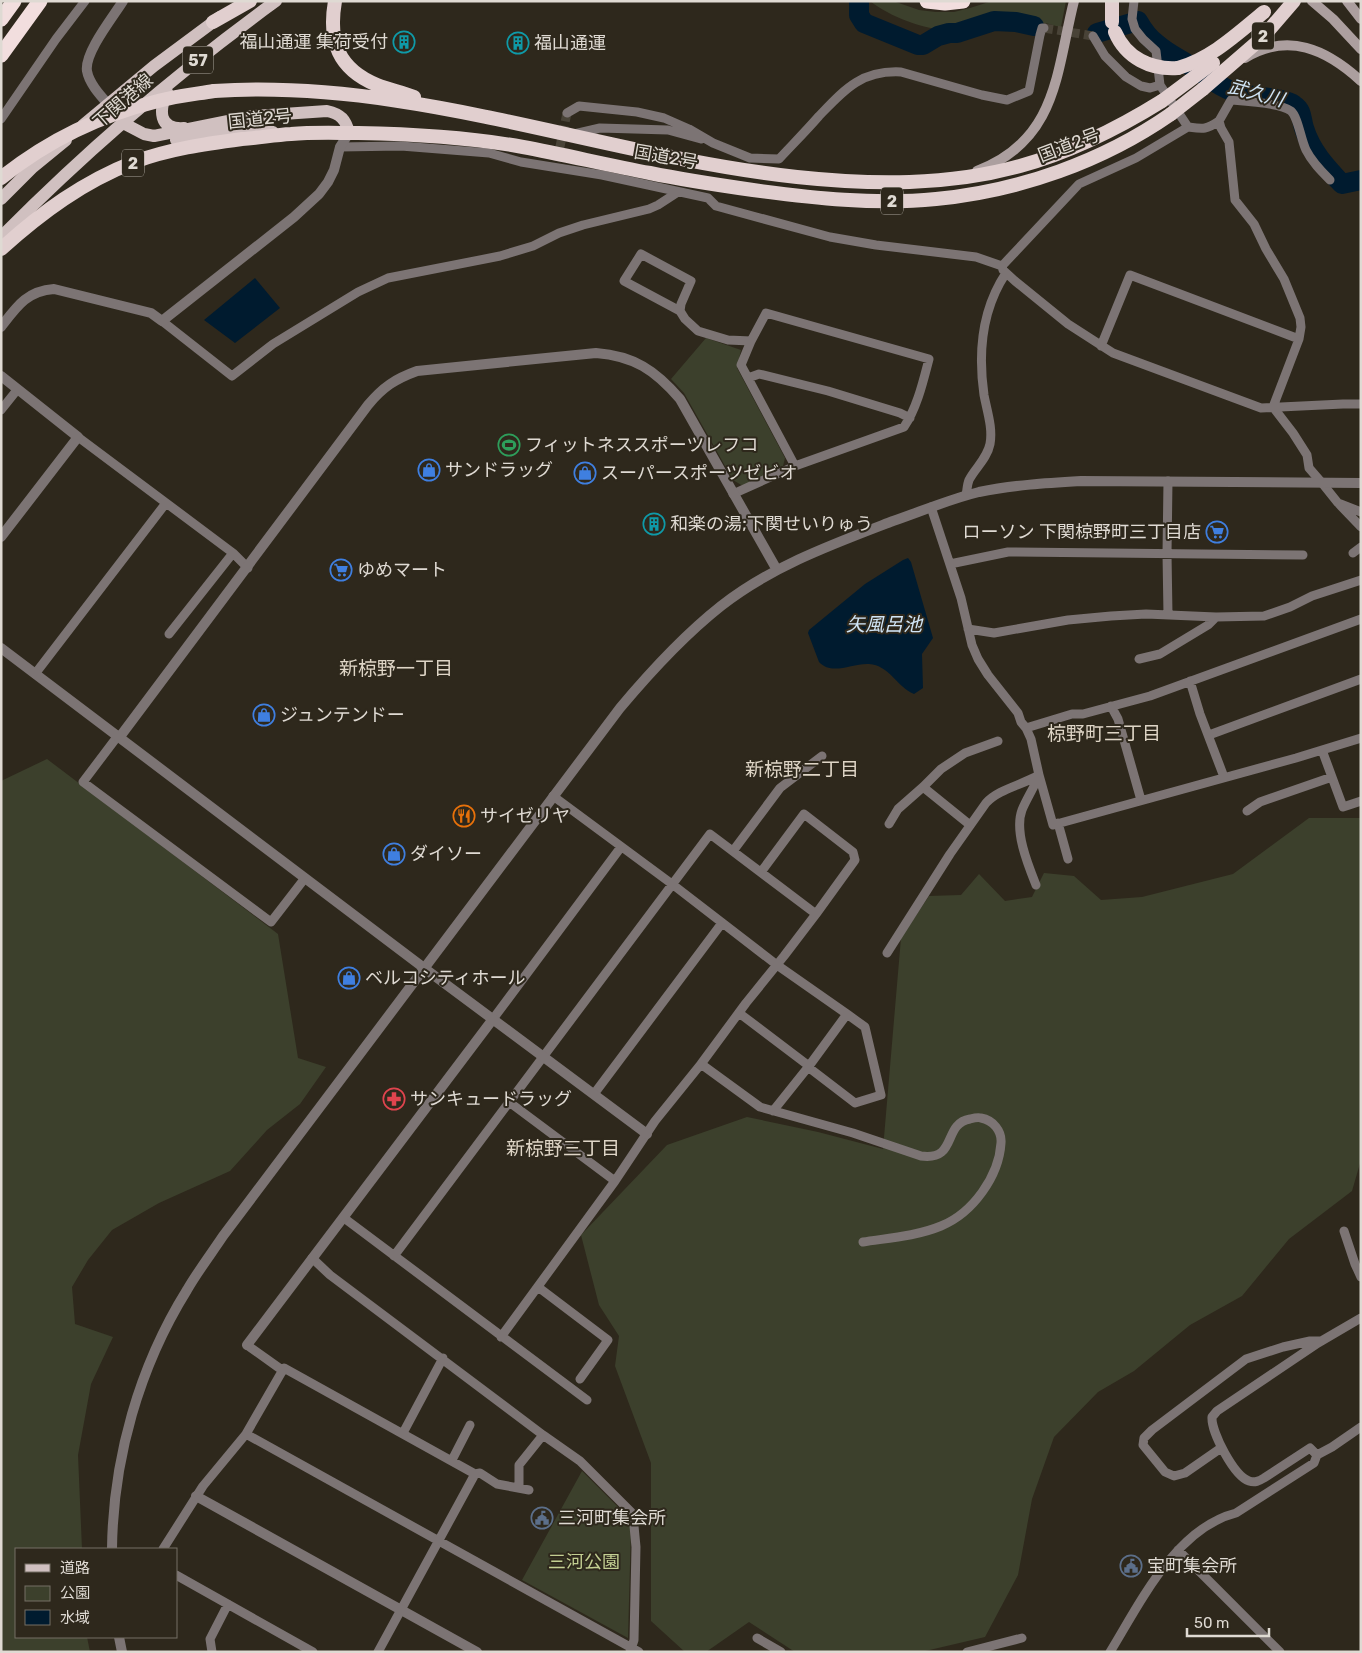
<svg xmlns="http://www.w3.org/2000/svg" width="1362" height="1653" font-family="Rubik,'Noto Sans JP',sans-serif">
	<style>
		.green { fill: #3c402c }
		.water { fill: #001b2f }
		.lines { fill: none; stroke-linecap: round; stroke-linejoin: round }
		.river { stroke: #001b2f; stroke-width: 20 }
		.minor-tunnel { stroke: #494337; stroke-width: 9; stroke-dasharray: 9 4.5; stroke-linecap: butt }
		.minor { stroke: #7c7474; stroke-width: 9 }
		.tertiary { stroke: #7c7474; stroke-width: 10 }
		.secondary { stroke: #ac9f9f; stroke-width: 10 }
		.primary { stroke: #d0c0c0; stroke-width: 12 }
		.trunk { stroke: #e1cfcf; stroke-width: 14 }
		.motorway { stroke: #f2dede; stroke-width: 15 }
		.trunk-bridge { stroke: #e1cfcf; stroke-width: 14 }
		.labels { text-anchor: middle; dominant-baseline: central; stroke-width: 4; stroke-linejoin: round; paint-order: stroke }
		.shield { fill: #2e281c; stroke: #aaa59c; stroke-width: 1 }
		.shield-label { font-size: 16px; font-weight: bold; fill: #dfdad3 }
		.poi-label { font-size: 18px; fill: #dfdad3; stroke: #2e281c; text-anchor: start }
		.street-label { font-size: 18px; fill: #dfdad3; stroke: #2e281c }
		.park-label { font-size: 18px; fill: #c3cf92; stroke: #2e281c }
		.water-label { font-size: 19px; font-style: italic; fill: #d0e5f6; stroke: #2e281c }
		.neighbourhood-label { font-size: 19px; fill: #ded5c6; stroke: #2e281c }
	</style>
	<rect width="100%" height="100%" fill="#2e281c"/>
	<path class="green" d="M870,1H893L919,10L936,12H954L970,8L992,1H1066L1061,27C1054,26 1045,22 1038,23C1036,23 1033,24 1031,24C1020,22 1011,18 1001,18C988,19 976,27 964,29C934,34 893,19 870,1Z
		M706,338L741,350L737,368L785,458L783,466L743,486L733,480L684,393L671,379Z
		M47,759L278,934L298,1058L326,1067L300,1104L267,1130L230,1171L159,1203L112,1230L88,1260L72,1287L75,1324L113,1337L91,1384L78,1455L82,1549H16V1637H87L90,1652H1V781Z
		M1309,818H1361V1160L1352,1191L1289,1239L1242,1296L1190,1325L1134,1371L1098,1392L1054,1437L1032,1499L1018,1575L985,1637L921,1652H795L749,1622L706,1652H685L651,1621V1463L615,1366L619,1336L599,1305L581,1235L667,1145L747,1117L818,1132L883,1149L901,938L929,896L961,895L979,874L1005,901L1032,897L1044,873L1074,876L1101,900L1142,897L1233,874Z
		M582,1471L624,1513L631,1527L628,1638L522,1580Z"/>
	<path class="water" d="M255,278L280,308L235,343L204,320Z
		M908,558L911,562L933,638L922,654L923,688L914,694C897,687 889,665 869,664C852,663 832,676 819,662L808,633L809,630L865,584L903,560Z"/>
	<g class="lines">
		<path class="river" d="M859,1V15L864,23L918,45H923L938,36L949,33H957L994,21L1016,22L1034,26
			M1097,33L1138,21C1143,30 1149,38 1157,44C1166,52 1176,57 1186,63C1204,74 1222,90 1242,94C1255,97 1285,98 1294,105C1303,111 1301,119 1304,128C1311,151 1326,167 1342,184L1361,180"/>
		<path class="minor-tunnel" d="M1044,28L1093,36
			M557,161L567,113"/>
		<path class="minor" d="M1134,1L1132,19L1135,29L1143,39L1156,51L1160,85L1188,127
			M1093,36L1105,56L1126,77L1141,86L1150,88L1160,85
			M567,113L579,106L637,112L664,118L689,129L713,143L750,158L779,159C792,145 806,131 819,116C844,90 861,70 901,72L982,95L1007,100L1029,91L1040,35L1042,28H1044
			M1,119L56,39L85,1
			M1219,121L1231,100C1244,101 1281,103 1291,111C1298,117 1301,140 1306,150C1312,162 1321,171 1330,180
			M574,134L600,128L668,130L701,139
			M340,147L401,146L489,153L521,162L602,175L708,198L716,206L830,237L876,245L976,257L1002,266L1003,270L1015,281L1068,324L1113,353L1261,408L1343,404H1361
			M1002,266L1079,184L1136,158L1188,127C1203,129 1206,130 1219,121L1221,128L1229,142L1235,200L1254,224L1266,249L1284,279L1300,318L1301,327L1299,339L1273,407
			M680,311L624,281L641,254L691,281L681,304L680,311L685,319L698,331L728,340L751,341
			M162,321L232,376L273,344L358,292L388,278L500,256L533,246L559,233L583,225L649,209L658,205L678,192
			M1101,346L1130,275L1299,339
			M748,378L759,374L828,391L900,413L910,418
			M1273,407L1293,433L1307,455L1309,468L1322,483L1338,503L1361,512
			M1,410L17,390
			M78,437L233,553L248,568
			M733,494L795,466L904,427C917,408 923,382 929,359L766,313L751,341L741,365L795,466
			M966,495C967,491 967,485 969,480C975,468 987,459 990,444C993,428 987,411 984,395C978,353 982,309 1006,273
			M1339,504L1361,527
			M931,507L961,598L972,645L978,659L988,675L1018,713L1021,722L1026,728L1031,739L1039,775L1053,825L1296,758L1361,738
			M1353,553L1361,547
			M950,564L1008,552L1303,555
			M1168,615L1167,554L1168,481
			M968,629L994,633L1068,620L1111,616L1146,614L1216,617L1264,616L1290,607L1312,596L1361,580
			M169,634L233,553
			M1139,659L1160,654L1208,625L1216,617
			M35,674L166,503
			M1190,681L1200,714L1224,777
			M1111,706L1118,719L1141,800
			M1026,728L1072,714H1083L1150,696L1361,619
			M1209,735L1361,679
			M117,737L83,782L271,922L305,878
			M1322,750L1343,807L1361,801
			M923,787L970,825
			M553,796L672,884L777,965L847,1014L809,1066L773,1111
			M1247,811L1260,802L1332,777
			M1058,823L1068,859
			M889,824L898,809L923,787L941,769L965,753L998,741
			M733,851L780,788L822,756
			M761,872L804,814L853,852L855,860L816,914
			M1036,885C1028,865 1014,831 1022,810C1027,798 1034,788 1039,775
			M887,953L950,854L986,803C999,789 1022,785 1039,775
			M739,1013L809,1066
			M493,1019L621,847
			M701,1064L760,1107L853,1133L921,1156C958,1161 942,1124 970,1119C974,1118 978,1117 981,1118C993,1120 1002,1131 1001,1143C999,1176 973,1213 941,1226C917,1236 889,1238 863,1242
			M808,1067L855,1103L881,1095L865,1027L847,1014
			M594,1094L722,923
			M509,1102L615,1181
			M344,1218L587,1400
			M1344,1231L1355,1264L1361,1277
			M394,1256L710,834L816,914L784,956L746,1003L701,1064L655,1121L615,1181L501,1337
			M312,1258L330,1275L543,1435L580,1461L631,1512L634,1526L636,1547L634,1640L630,1652
			M538,1287L608,1340L580,1379
			M247,1345L282,1370
			M403,1433L443,1358
			M246,1434L639,1652
			M1221,1448L1185,1473L1174,1476L1165,1472L1143,1445L1144,1438L1152,1430L1246,1359L1283,1347L1310,1341H1321
			M1317,1455L1310,1448L1264,1478C1259,1481 1255,1483 1249,1481C1234,1476 1211,1432 1212,1417L1217,1411L1318,1343L1361,1318
			M452,1460L470,1425
			M475,1474L480,1473L497,1484L529,1490
			M519,1488V1465L543,1435
			M163,1549L203,1486L246,1434L284,1368L475,1474L378,1652
			M1178,1550L1280,1652
			M176,1575L313,1652
			M757,1638L781,1652
			M212,1652L210,1639L228,1604
			M967,1652L1022,1638
			M1110,1652C1140,1603 1176,1528 1236,1513L1314,1463L1317,1455L1332,1447L1361,1427"/>
		<path class="tertiary" d="M108,104C100,95 89,83 87,71C84,53 113,17 123,1
			M1,327C17,306 27,291 54,289L151,313L162,321L294,217L319,194L328,182L334,170L340,147L349,133
			M1,376L78,437L1,537
			M1,648L424,968L647,1134
			M119,738L368,405C383,387 395,379 417,371L596,353C634,356 655,370 680,399L777,570
			M247,1345L493,1019
			M196,1496L477,1652
			M112,1549C113,1459 139,1367 187,1290C198,1271 211,1254 223,1236L620,708C651,671 683,636 721,606C772,566 833,544 893,521C922,511 950,499 979,492C1013,485 1047,483 1081,481L1361,483
			M119,1637L122,1652"/>
		<path class="secondary" d="M1312,1L1333,19L1361,49
			M1347,1L1361,19
			M1245,58C1288,32 1326,49 1361,81
			M977,171C1058,140 1056,72 1074,1"/>
		<path class="primary" d="M167,92C159,110 158,130 184,128
			M123,123L144,134L154,136L253,116L327,111C341,114 346,120 349,133
			M83,125L154,66L220,17
			M176,140C209,134 239,129 273,132
			M1,199L33,167L66,140
			M1,237C86,151 178,72 276,1"/>
		<path class="trunk" d="M335,1C328,41 338,69 377,85C389,90 402,92 414,97
			M1112,1V22
			M213,22L250,1
			M1178,68C1211,59 1237,34 1264,12
			M1203,89L1263,37L1294,1
			M214,91C413,78 602,156 797,177C872,185 948,186 1020,166C1071,152 1117,129 1162,101
			M1,249C42,212 83,182 134,162C169,149 205,144 242,139C258,138 274,135 291,134C313,132 336,133 358,133C413,134 469,137 523,147C566,155 607,165 650,173C684,180 718,185 753,190C813,198 875,205 936,199C1019,191 1102,162 1171,114"/>
		<path class="motorway" d="M927,1L945,3L963,1
			M1,19L14,1
			M1,55L40,1"/>
		<path class="trunk-bridge" d="M1115,32C1126,58 1151,70 1178,68
			M1162,101L1213,63
			M1171,114L1203,89
			M1,178C47,141 101,115 158,101C176,96 196,94 214,91"/>
	</g>
	<defs>
		<g id="building-ring" transform="scale(1.125)"><circle r="9.5" fill="#2e281c" stroke="#0f9aa8" stroke-width="1.5"/><path d="M-4-6H4V6H1V3H-1V6H-4ZM-2.5-4.3h1.7v1.8h-1.7ZM.8-4.3h1.7v1.8H.8ZM-2.5-1h1.7V.8h-1.7ZM.8-1h1.7V.8H.8Z" fill="#0f9aa8"/></g>
		<g id="stadium-ring" transform="scale(1.125)"><circle r="9.5" fill="#2e281c" stroke="#2e9e5b" stroke-width="1.5"/><path d="M0-5a6.5 5 0 1 0 0 10a6.5 5 0 1 0 0-10ZM-3.5-1.8h7v3.6h-7Z" fill="#2e9e5b"/></g>
		<g id="shop-ring" transform="scale(1.125)"><circle r="9.5" fill="#2e281c" stroke="#3f7fe0" stroke-width="1.5"/><path d="M-5-2.5h2.3a2.7 3.5 0 0 1 5.4 0H5L5.5 6h-11ZM-1.5-2.5h3a1.5 2.3 0 0 0-3 0Z" fill="#3f7fe0"/></g>
		<g id="supermarket-ring" transform="scale(1.125)"><circle r="9.5" fill="#2e281c" stroke="#3f7fe0" stroke-width="1.5"/><path d="M-6-5.5h2.5l.6 2H6L4.5 2H-2.5L-4.4-4H-6ZM-1.5 3.2a1.3 1.3 0 1 0 .1 0ZM3 3.2a1.3 1.3 0 1 0 .1 0Z" fill="#3f7fe0"/></g>
		<g id="restaurant-ring" transform="scale(1.125)"><circle r="9.5" fill="#2e281c" stroke="#e8710a" stroke-width="1.5"/><path d="M-5-6h1v4h1v-4h1v4h1v-4h1v5L-1.5 .5V6h-2V.5L-5-1ZM5-6V6H3V1.5H1.5Q1.5-4 5-6Z" fill="#e8710a"/></g>
		<g id="pharmacy-ring" transform="scale(1.125)"><circle r="9.5" fill="#2e281c" stroke="#e0444e" stroke-width="1.5"/><path d="M-2-6h4v4h4v4h-4v4h-4v-4h-4v-4h4Z" fill="#e0444e"/></g>
		<g id="civic-ring" transform="scale(1.125)"><circle r="9.5" fill="#2e281c" stroke="#5c6f8a" stroke-width="1.5"/><path d="M-.6-6.5H3V-4.5H.6V-3L4-1V1h2V6H-6V1h2V-1L-.6-3ZM-1.2 2.5V6h2.4V2.5Z" fill="#5c6f8a"/></g>
	</defs>
	<g fill-rule="evenodd">
		<use href="#building-ring" x="404" y="42"/>
		<use href="#building-ring" x="518" y="43"/>
		<use href="#stadium-ring" x="509" y="445"/>
		<use href="#shop-ring" x="429" y="470"/>
		<use href="#shop-ring" x="585" y="473"/>
		<use href="#building-ring" x="654" y="524"/>
		<use href="#supermarket-ring" x="1217" y="532"/>
		<use href="#supermarket-ring" x="341" y="570"/>
		<use href="#shop-ring" x="264" y="715"/>
		<use href="#restaurant-ring" x="464" y="816"/>
		<use href="#shop-ring" x="394" y="854"/>
		<use href="#shop-ring" x="349" y="978"/>
		<use href="#pharmacy-ring" x="394" y="1099"/>
		<use href="#civic-ring" x="542" y="1518"/>
		<use href="#civic-ring" x="1131" y="1566"/>
	</g>
	<g class="labels">
		<g class="shield">
			<rect x="1252" y="22.5" width="22" height="27" rx="4"/>
			<rect x="183" y="46.5" width="30" height="27" rx="4"/>
			<rect x="122" y="149.5" width="22" height="27" rx="4"/>
			<rect x="881" y="187.5" width="22" height="27" rx="4"/>
		</g>
		<g class="shield-label">
			<text x="1263" y="36">2</text>
			<text x="198" y="60">57</text>
			<text x="133" y="163">2</text>
			<text x="892" y="201">2</text>
		</g>
		<g class="poi-label">
			<text x="388" y="42" text-anchor="end">福山通運 集荷受付</text>
			<text x="534" y="43">福山通運</text>
			<text x="525" y="445">フィットネススポーツレフコ</text>
			<text x="445" y="470">サンドラッグ</text>
			<text x="601" y="473">スーパースポーツゼビオ</text>
			<text x="670" y="524">和楽の湯;下関せいりゅう</text>
			<text x="1201" y="532" text-anchor="end">ローソン 下関椋野町三丁目店</text>
			<text x="357" y="570">ゆめマート</text>
			<text x="280" y="715">ジュンテンドー</text>
			<text x="480" y="816">サイゼリヤ</text>
			<text x="410" y="854">ダイソー</text>
			<text x="365" y="978">ベルコシティホール</text>
			<text x="410" y="1099">サンキュードラッグ</text>
			<text x="558" y="1518">三河町集会所</text>
			<text x="1147" y="1566">宝町集会所</text>
		</g>
		<g class="street-label">
			<text transform="translate(123 101) rotate(-41)">下関港線</text>
			<text transform="translate(260 119) rotate(-6)">国道2号</text>
			<text transform="translate(1069 145) rotate(-21)">国道2号</text>
			<text transform="translate(666 157) rotate(10)">国道2号</text>
		</g>
		<g class="park-label">
			<text x="584" y="1562">三河公園</text>
		</g>
		<g class="water-label">
			<text transform="translate(1256 93) rotate(15)">武久川</text>
			<text x="884" y="624">矢風呂池</text>
		</g>
		<g class="neighbourhood-label">
			<text x="396" y="668">新椋野一丁目</text>
			<text x="1104" y="733">椋野町三丁目</text>
			<text x="802" y="769">新椋野二丁目</text>
			<text x="563" y="1148">新椋野三丁目</text>
		</g>
	</g>
	<rect width="1362" height="1653" fill="none" stroke="#dfdad3" stroke-width="5"/>
	<rect x="15" y="1548" width="162" height="90" fill="#2e281c" stroke="#756f65"/>
	<rect x="25" y="1564" width="25" height="8" fill="#d0c0c0" stroke="#756f65"/>
	<text x="60" y="1573" font-size="15" fill="#dfdad3">道路</text>
	<rect x="25" y="1586" width="25" height="15" fill="#3c402c" stroke="#756f65"/>
	<text x="60" y="1598" font-size="15" fill="#dfdad3">公園</text>
	<rect x="25" y="1610" width="25" height="15" fill="#001b2f" stroke="#756f65"/>
	<text x="60" y="1623" font-size="15" fill="#dfdad3">水域</text>
	<path d="M1187 1628v8h82v-8" fill="none" stroke="#dfdad3" stroke-width="2.5"/>
	<text x="1194" y="1628" font-size="15" fill="#dfdad3" stroke="#2e281c" stroke-width="4" paint-order="stroke">50 m</text>
</svg>
